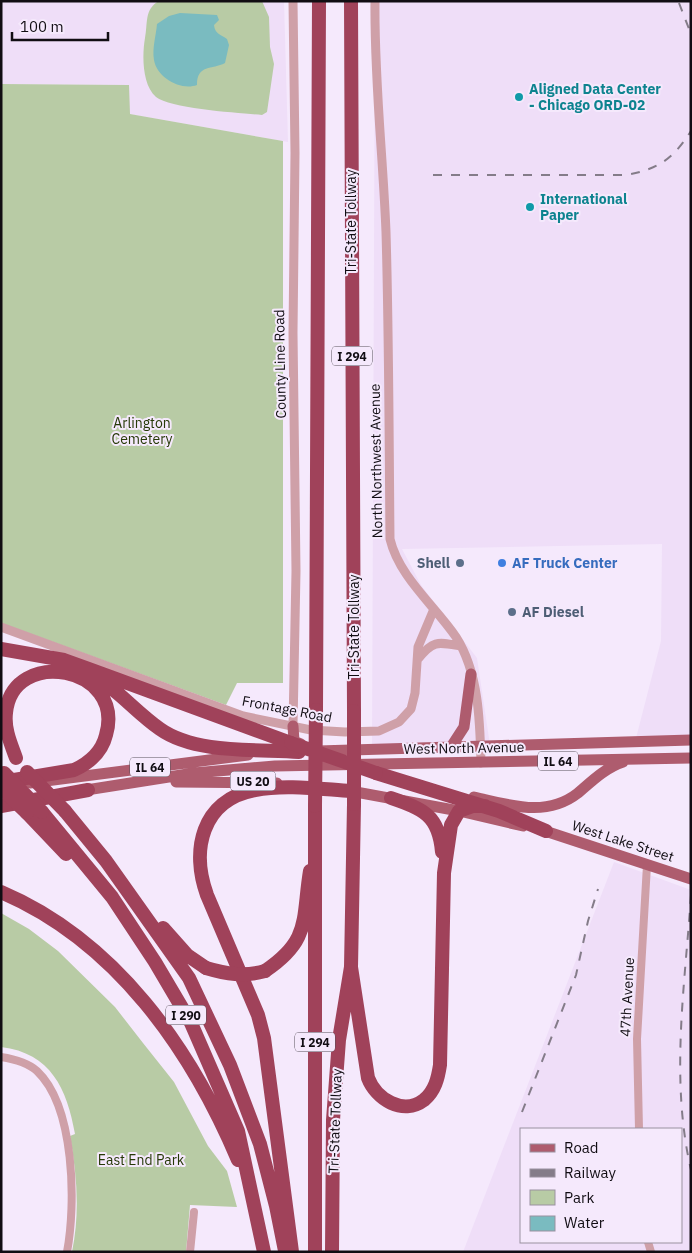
<svg xmlns="http://www.w3.org/2000/svg" width="692" height="1253" font-family="'IBM Plex Sans',sans-serif">
	<style>
		.built { fill: #efdef8; fill-rule: evenodd }
		.green { fill: #b8cba5 }
		.water { fill: #7abbc0 }
		.lines { fill: none; stroke-linecap: round; stroke-linejoin: round }
		.minor { stroke: #cfa0a8; stroke-width: 8 }
		.tertiary { stroke: #cfa0a8; stroke-width: 9 }
		.primary { stroke: #ae5c6e; stroke-width: 11 }
		.motorway { stroke: #a0425a; stroke-width: 14 }
		.rail { stroke: #847c89; stroke-width: 2; stroke-dasharray: 9 9; stroke-linecap: butt }
		.motorway-bridge { stroke: #a0425a; stroke-width: 14 }
		.culture-dot { fill: #0f9aa8; stroke: #f5e9fc; stroke-width: 2 }
		.service-dot { fill: #5c6f8a; stroke: #f5e9fc; stroke-width: 2 }
		.shop-dot { fill: #3f7fe0; stroke: #f5e9fc; stroke-width: 2 }
		.labels { text-anchor: middle; dominant-baseline: central; stroke-width: 4; stroke-linejoin: round; paint-order: stroke }
		.shield { fill: #f5e9fc; stroke: #554f59; stroke-width: 1 }
		.shield-label { font-size: 12px; font-weight: bold; fill: #110d13 }
		.culture-label { font-size: 14px; font-weight: bold; fill: #0d838f; stroke: #f5e9fc; text-anchor: start }
		.street-label { font-size: 14px; fill: #110d13; stroke: #f5e9fc }
		.park-label { font-size: 14px; fill: #263907; stroke: #f5e9fc }
		.service-label { font-size: 14px; font-weight: bold; fill: #4e5e75; stroke: #f5e9fc; text-anchor: end }
		.shop-label { font-size: 14px; font-weight: bold; fill: #366cbe; stroke: #f5e9fc; text-anchor: start }
	</style>
	<rect width="100%" height="100%" fill="#f5e9fc"/>
	<path class="built" d="M1,1H284L288,142L129,114V85L1,84Z
		M375,1H691V741L635,742L661,641L662,544L402,549L421,585L477,658L490,745L372,749Z
		M614,862L691,890V1252H463ZM521,1129H681V1242H521Z"/>
	<path class="green" d="M159,1H262L269,17L270,47L274,64L267,112L262,115C241,113 171,109 156,97C142,85 142,55 145,38C148,24 144,9 159,1Z
		M1,84L129,85L130,114L283,141V683H237L226,705L1,623Z
		M1,913L29,929L58,951L115,1007L143,1043L174,1082L208,1146L227,1171L237,1207L190,1205L186,1252H72C80,1213 77,1175 70,1136L75,1134C67,1089 51,1053 1,1047Z"/>
	<path class="water" d="M180,13L217,15L219,20L214,25C215,34 220,34 227,39L229,45L225,63C212,70 197,64 197,85C181,91 157,78 154,60C152,48 156,36 157,24L169,16Z"/>
	<g class="lines">
		<path class="minor" d="M1,1057C14,1059 27,1062 37,1071C75,1107 76,1204 67,1252
			M639,1129L637,1039L647,865
			M648,1242L651,1252
			M190,1252L194,1212"/>
		<path class="tertiary" d="M293,1L295,153L293,333L296,571L293,726
			M375,1C374,79 383,155 386,232C389,335 389,437 390,539C399,577 435,606 456,637C479,673 480,722 481,763
			M1,627L243,716L311,730L345,732L379,731L399,722L411,709L415,693L418,647L434,609
			M418,659C433,640 438,642 460,646"/>
		<path class="primary" d="M293,726L294,741L301,744
			M451,747L464,727L471,674
			M318,751L691,740
			M176,782L277,783
			M30,783L248,755
			M345,790L459,811L523,826
			M80,791L194,773L275,766L691,758
			M474,797C510,805 546,818 578,793C592,781 605,768 623,762
			M539,829L691,879"/>
		<path class="motorway" d="M351,1L354,711
			M1,649L64,660L89,669L291,743
			M95,676C119,691 137,713 160,729C195,754 257,749 299,752
			M316,710L319,1
			M376,773L499,811L546,831
			M2,782L74,770C89,763 102,752 106,735C126,666 12,646 6,713C4,729 11,744 16,758
			M391,798C423,809 439,815 442,852
			M1,806L88,790
			M315,806V1252
			M65,811L106,861L189,978L230,1065L260,1144L276,1206L285,1251
			M42,812L112,897L155,962L191,1023L238,1131L264,1252
			M27,813L66,854
			M1,892C116,941 191,1049 238,1160
			M163,928L187,955L206,968
			M351,967L368,1078C376,1099 403,1116 424,1100C435,1091 438,1078 440,1065L444,873L451,825L459,811L473,806H485
			M265,971C311,940 302,920 310,871
			M292,1252L264,1038L258,1015L207,895C191,851 201,800 255,790C285,784 320,789 351,791
			M332,1252L333,1120L339,1040L351,967L354,804"/>
		<path class="rail" d="M679,3L691,34
			M433,175H626C659,169 673,159 691,131
			M691,895C685,986 670,1079 691,1170
			M522,1112L576,975L588,921L598,889"/>
		<path class="motorway-bridge" d="M354,711V804
			M291,743L376,773
			M27,772L65,811
			M4,773L42,812
			M1,788L27,813
			M315,806L316,710
			M206,968C226,974 244,977 265,971"/>
	</g>
	<g class="culture-dot">
		<circle cx="519" cy="97" r="5"/>
		<circle cx="530" cy="207" r="5"/>
	</g>
	<g class="service-dot">
		<circle cx="460" cy="563" r="5"/>
		<circle cx="512" cy="612" r="5"/>
	</g>
	<circle class="shop-dot" cx="502" cy="563" r="5"/>
	<g class="labels">
		<g class="shield">
			<rect x="332" y="346.5" width="40" height="19" rx="4"/>
			<rect x="538" y="751.5" width="40" height="19" rx="4"/>
			<rect x="130" y="757.5" width="40" height="19" rx="4"/>
			<rect x="230.5" y="771.5" width="45" height="19" rx="4"/>
			<rect x="166" y="1005.5" width="40" height="19" rx="4"/>
			<rect x="295" y="1032.5" width="40" height="19" rx="4"/>
		</g>
		<g class="shield-label">
			<text x="352" y="356">I 294</text>
			<text x="558" y="761">IL 64</text>
			<text x="150" y="767">IL 64</text>
			<text x="253" y="781">US 20</text>
			<text x="186" y="1015">I 290</text>
			<text x="315" y="1042">I 294</text>
		</g>
		<g class="culture-label">
			<text x="529" y="89">Aligned Data Center<tspan x="529" dy="16">- Chicago ORD-02</tspan></text>
			<text x="540" y="199">International<tspan x="540" dy="16">Paper</tspan></text>
		</g>
		<g class="street-label">
			<text transform="translate(351 222) rotate(-90)">Tri-State Tollway</text>
			<text transform="translate(280 364) rotate(-91)">County Line Road</text>
			<text transform="translate(376 461) rotate(-91)">North Northwest Avenue</text>
			<text transform="translate(354 627) rotate(-90)">Tri-State Tollway</text>
			<text transform="translate(287 709) rotate(11)">Frontage Road</text>
			<text transform="translate(464 748) rotate(-1)">West North Avenue</text>
			<text transform="translate(623 841) rotate(18)">West Lake Street</text>
			<text transform="translate(627 997) rotate(-87)">47th Avenue</text>
			<text transform="translate(335 1121) rotate(-88)">Tri-State Tollway</text>
		</g>
		<g class="park-label">
			<text x="142" y="423">Arlington<tspan x="142" dy="16">Cemetery</tspan></text>
			<text x="141" y="1160">East End Park</text>
		</g>
		<g class="service-label">
			<text x="450" y="563">Shell</text>
			<text x="522" y="612" text-anchor="start">AF Diesel</text>
		</g>
		<g class="shop-label">
			<text x="512" y="563">AF Truck Center</text>
		</g>
	</g>
	<rect width="692" height="1253" fill="none" stroke="#110d13" stroke-width="5"/>
	<rect x="520" y="1128" width="162" height="115" fill="#f5e9fc" stroke="#9a919f"/>
	<rect x="530" y="1144" width="25" height="8" fill="#ae5c6e" stroke="#9a919f"/>
	<text x="564" y="1153" font-size="15" fill="#110d13">Road</text>
	<rect x="530" y="1169" width="25" height="8" fill="#847c89" stroke="#9a919f"/>
	<text x="564" y="1178" font-size="15" fill="#110d13">Railway</text>
	<rect x="530" y="1190" width="25" height="15" fill="#b8cba5" stroke="#9a919f"/>
	<text x="564" y="1203" font-size="15" fill="#110d13">Park</text>
	<rect x="530" y="1216" width="25" height="15" fill="#7abbc0" stroke="#9a919f"/>
	<text x="564" y="1228" font-size="15" fill="#110d13">Water</text>
	<path d="M12 32v8h96v-8" fill="none" stroke="#110d13" stroke-width="2.5"/>
	<text x="20" y="32" font-size="15" fill="#110d13" stroke="#f5e9fc" stroke-width="4" paint-order="stroke">100 m</text>
</svg>
